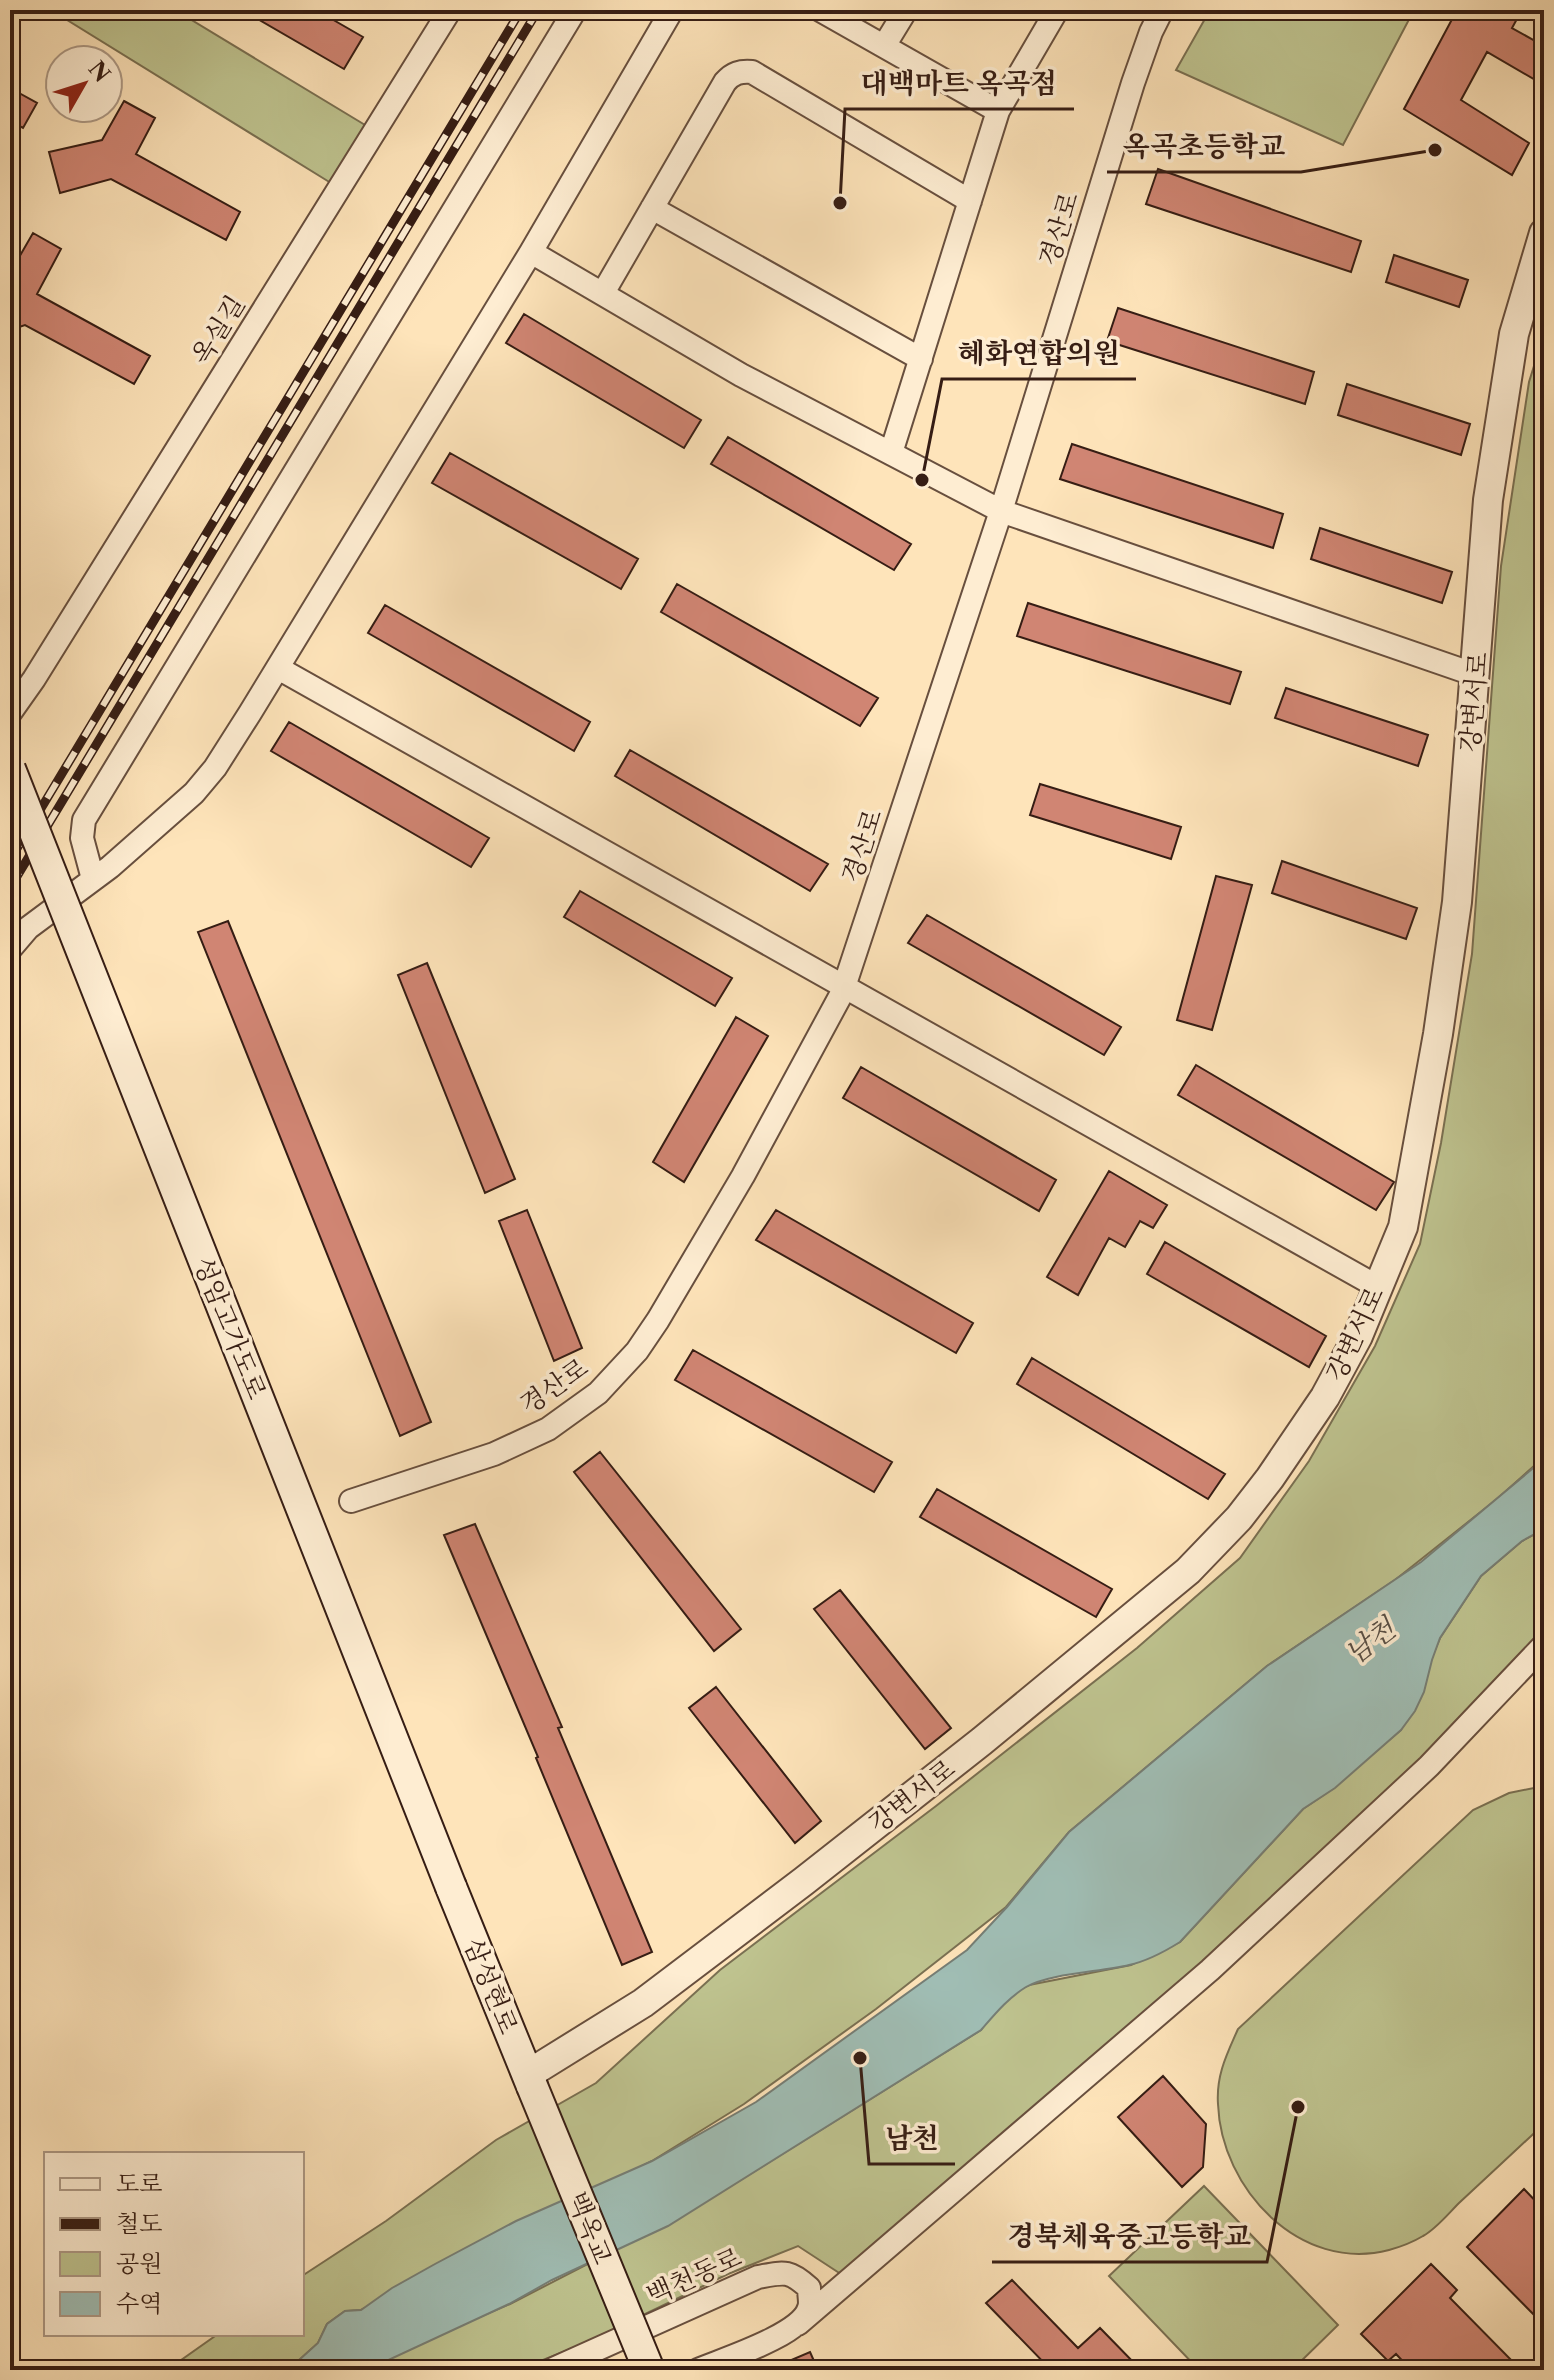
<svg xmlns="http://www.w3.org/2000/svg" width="1554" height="2380" font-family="'Libre Caslon Text','Noto Serif KR',serif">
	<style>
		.green { fill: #bfc490; stroke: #7a7052; stroke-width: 2 }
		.water { fill: #a0beb5; stroke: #767e75; stroke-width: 2 }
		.building { fill: #d08573; stroke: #361d14; stroke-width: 2 }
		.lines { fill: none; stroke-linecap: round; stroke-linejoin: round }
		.minor-casing { stroke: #684f3e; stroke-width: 26 }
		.tertiary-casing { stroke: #684f3e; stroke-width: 32 }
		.secondary-casing { stroke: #361d14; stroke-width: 34 }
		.minor { stroke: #feedd2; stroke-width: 22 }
		.tertiary { stroke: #feedd2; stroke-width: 28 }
		.secondary { stroke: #feedd2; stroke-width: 30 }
		.rail-casing { stroke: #361d14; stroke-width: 9 }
		.rail { stroke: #feedd2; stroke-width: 6; stroke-dasharray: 18; stroke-linecap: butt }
		.secondary-bridge-casing { stroke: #361d14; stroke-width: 34; stroke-linecap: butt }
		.secondary-bridge { stroke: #feedd2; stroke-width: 30 }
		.labels { text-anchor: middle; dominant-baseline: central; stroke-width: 7; stroke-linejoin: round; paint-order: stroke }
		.street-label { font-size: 26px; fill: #361d14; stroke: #feedd2 }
		.water-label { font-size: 28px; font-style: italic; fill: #564d44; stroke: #feedd2 }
		.leader { fill: none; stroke: #361d14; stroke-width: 3 }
		.callout-dot { fill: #361d14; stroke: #feedd2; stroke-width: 3 }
		.callout-label { font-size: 28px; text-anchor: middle; font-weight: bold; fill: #361d14; stroke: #feedd2; stroke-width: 7; stroke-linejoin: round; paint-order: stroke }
	</style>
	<rect width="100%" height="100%" fill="#fee4ba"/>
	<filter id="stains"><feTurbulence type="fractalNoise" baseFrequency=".0025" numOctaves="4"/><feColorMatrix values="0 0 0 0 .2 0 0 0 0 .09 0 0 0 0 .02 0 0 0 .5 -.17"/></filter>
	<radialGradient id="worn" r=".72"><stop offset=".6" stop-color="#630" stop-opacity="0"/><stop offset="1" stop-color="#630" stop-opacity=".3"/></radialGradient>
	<path class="green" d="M51,10H175L375,131L339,188Z
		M1210,10H1414L1343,145L1176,70Z
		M1544,334V1457L1497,1499L1395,1580L1267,1666L1069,1832L1006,1907L876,2009L744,2104L652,2161L361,2310L345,2311L327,2324L318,2343L288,2370H167L218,2334H302V2276L386,2221L496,2140L596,2083L720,1970L936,1806L1137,1648L1240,1558L1309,1461L1375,1346L1420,1244L1441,1143L1472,954L1501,566L1529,382Z
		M1544,1529V1645L1429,1766L850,2280L798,2246L728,2274L583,2344L518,2370H367L391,2355L510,2304L689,2212L981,2030L1005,1997L1029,1985L1131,1965L1180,1942L1303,1809L1325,1794L1401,1730L1440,1638L1481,1576L1522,1541Z
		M1544,1786V2124C1516,2150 1487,2177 1459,2203C1448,2214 1436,2229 1423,2236C1413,2242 1400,2247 1389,2250C1300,2273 1221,2189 1218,2104C1216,2075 1227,2054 1238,2029L1473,1810L1509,1793Z
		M1204,2186L1338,2325L1292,2370H1199L1109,2276Z"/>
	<path class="water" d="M1544,1459V1529L1522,1541L1481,1576L1440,1638L1432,1660L1424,1692L1415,1711L1401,1730L1335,1788L1303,1809L1180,1942C1164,1952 1148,1961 1129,1965C1102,1972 1050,1973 1026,1987C1008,1998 995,2014 981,2030L668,2226L552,2280L509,2304L367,2370H288L318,2343L327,2324L345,2311L361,2310L392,2288L435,2264L516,2221L652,2161L756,2102L967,1950L1007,1907L1069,1832L1267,1666L1421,1562Z"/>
	<path class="building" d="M242,10H316L363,37L344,69Z
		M1457,10H1507L1518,17L1512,28L1544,46V85L1487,52L1461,100L1529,143L1512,175L1404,109Z
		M10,88L37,103L23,128L10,121Z
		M124,101L155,118L136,154L240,212L226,240L111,179L60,193L49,152L102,140Z
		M1158,169L1361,241L1351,272L1146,204Z
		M33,233L61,249L37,294L150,356L134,384L25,325L10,330V273Z
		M1394,255L1468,280L1459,307L1386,282Z
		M1118,308L1314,372L1305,404L1107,341Z
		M524,314L701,420L684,448L506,343Z
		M1347,384L1470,424L1461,455L1338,415Z
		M728,437L911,544L894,570L711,464Z
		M1072,444L1283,514L1273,548L1060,479Z
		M450,453L638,559L621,589L432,483Z
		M1320,528L1452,572L1442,603L1311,559Z
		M677,584L878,698L860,726L661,612Z
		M1028,603L1241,672L1230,704L1017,636Z
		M385,605L590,722L574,751L368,633Z
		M1286,688L1428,735L1418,766L1275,718Z
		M289,722L489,838L471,867L271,751Z
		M630,750L828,864L810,891L615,776Z
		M1040,784L1181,827L1171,859L1030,815Z
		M1282,861L1417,908L1406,939L1272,893Z
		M1216,876L1252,885L1212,1030L1177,1020Z
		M580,891L732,978L715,1006L564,917Z
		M927,915L1121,1027L1104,1055L908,943Z
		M228,921L431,1422L400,1436L198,932Z
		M427,963L515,1179L485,1193L398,975Z
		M736,1017L768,1036L684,1182L653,1162Z
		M1196,1065L1394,1182L1376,1210L1178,1095Z
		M861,1067L1056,1180L1039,1211L843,1098Z
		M1109,1171L1167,1205L1153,1228L1140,1221L1125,1247L1109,1238L1078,1295L1047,1277Z
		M527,1210L582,1348L554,1361L499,1221Z
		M776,1210L973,1323L956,1353L756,1240Z
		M1165,1242L1326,1336L1309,1367L1147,1274Z
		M693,1350L892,1462L874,1492L675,1380Z
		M1032,1358L1225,1474L1208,1499L1017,1384Z
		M600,1452L741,1629L714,1651L574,1472Z
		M937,1489L1112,1589L1096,1617L920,1517Z
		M475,1524L562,1727L558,1728L652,1952L622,1965L536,1758L538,1757L444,1535Z
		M840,1590L951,1728L925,1749L814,1609Z
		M716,1687L821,1821L795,1843L689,1708Z
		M1163,2076L1206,2124L1203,2167L1182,2187L1118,2117Z
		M1524,2189L1544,2210V2325L1467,2247Z
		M1431,2264L1457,2290L1450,2298L1521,2370H1411L1396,2354L1388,2361L1361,2334Z
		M1012,2280L1078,2348L1100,2328L1141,2370H1051L986,2303Z
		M810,2352L818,2370H768Z"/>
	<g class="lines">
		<g class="minor-casing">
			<path id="minor" d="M820,10L998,111
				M884,46L906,10
				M652,208L921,359
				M531,252L741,375L1001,511L1476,675
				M603,293L725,82C733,73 740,71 752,72L970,201
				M891,453L998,111L1057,10
				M278,668L1378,1287
				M10,713L34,679L450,10
				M93,879L82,838L84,820L575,10
				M10,949L28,928L110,867L194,793L215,768L250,713L531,252L672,10
				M351,1501L494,1454L548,1429L598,1393L637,1351L658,1320L743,1176L842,993L1001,511L1133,83L1151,32L1162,10
				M798,2324L1210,1970L1429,1766L1544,1645
				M551,2370L758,2277C785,2272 789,2270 809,2288C809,2294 811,2303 809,2308C801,2335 724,2359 698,2370"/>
		</g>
		<g class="tertiary-casing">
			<path id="tertiary" d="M527,2075L643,2003L804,1881L982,1741L1188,1571L1239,1518L1270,1478L1325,1397L1358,1336L1403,1227L1438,1034L1457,902L1488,500L1514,334L1544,233"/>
		</g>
		<g class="secondary-casing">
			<path id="secondary" d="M451,1887L532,2086"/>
		</g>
		<use href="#minor" class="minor"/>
		<use href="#tertiary" class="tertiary"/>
		<use href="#secondary" class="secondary"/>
		<g class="rail-casing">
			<path id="rail" d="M10,860L521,10
				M10,888L538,10"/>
		</g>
		<use href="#rail" class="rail"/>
		<g class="secondary-bridge-casing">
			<path id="secondary-bridge" d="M10,769L451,1887
				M532,2086L649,2370"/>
		</g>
		<use href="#secondary-bridge" class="secondary-bridge"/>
	</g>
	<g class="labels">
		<g class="street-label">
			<text transform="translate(1059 229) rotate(-73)">경산로</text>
			<text transform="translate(218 330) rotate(-58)">옥실길</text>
			<text transform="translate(1474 702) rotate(-85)">강변서로</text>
			<text transform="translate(862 846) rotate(-72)">경산로</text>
			<text transform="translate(230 1328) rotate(68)">성암고가도로</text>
			<text transform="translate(1355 1334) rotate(-65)">강변서로</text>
			<text transform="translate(554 1386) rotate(-35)">경산로</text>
			<text transform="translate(912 1796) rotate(-38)">강변서로</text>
			<text transform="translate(491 1986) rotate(68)">삼성현로</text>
			<text transform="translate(590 2228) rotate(68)">백옥교</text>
			<text transform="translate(694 2276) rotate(-24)">백천동로</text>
		</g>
		<g class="water-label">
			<text transform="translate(1370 1641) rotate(-37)">남천</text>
		</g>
	</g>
	<path class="leader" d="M840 203L845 109H1074M1435 150L1301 172H1107M922 480L942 379H1136M860 2058L869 2164H955M1298 2107L1267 2262H992"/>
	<g class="callout-dot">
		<circle cx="840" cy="203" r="8"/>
		<circle cx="1435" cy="150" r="8"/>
		<circle cx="922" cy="480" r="8"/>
		<circle cx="860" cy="2058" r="8"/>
		<circle cx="1298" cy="2107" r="8"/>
	</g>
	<g class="callout-label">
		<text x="959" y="93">대백마트 옥곡점</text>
		<text x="1204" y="156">옥곡초등학교</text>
		<text x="1039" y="363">혜화연합의원</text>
		<text x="912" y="2148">남천</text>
		<text x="1129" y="2246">경북체육중고등학교</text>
	</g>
	<rect width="1554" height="2380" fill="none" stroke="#fee4ba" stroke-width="40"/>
	<rect x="12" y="12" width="1530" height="2356" fill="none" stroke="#361d14" stroke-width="4"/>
	<rect x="20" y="20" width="1514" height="2340" fill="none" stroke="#361d14" stroke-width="2"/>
	<rect x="44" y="2152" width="260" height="184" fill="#feedd2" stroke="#ae9a86" stroke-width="2"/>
	<rect x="60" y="2178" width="40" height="12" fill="#feedd2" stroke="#ae9a86" stroke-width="2"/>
	<text x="116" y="2192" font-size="24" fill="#361d14">도로</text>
	<rect x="60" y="2218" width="40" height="12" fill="#361d14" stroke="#ae9a86" stroke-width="2"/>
	<text x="116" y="2232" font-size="24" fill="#361d14">철도</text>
	<rect x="60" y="2252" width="40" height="24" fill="#bfc490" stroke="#ae9a86" stroke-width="2"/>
	<text x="116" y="2272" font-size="24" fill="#361d14">공원</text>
	<rect x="60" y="2292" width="40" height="24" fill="#a0beb5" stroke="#ae9a86" stroke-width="2"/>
	<text x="116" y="2312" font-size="24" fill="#361d14">수역</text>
	<g transform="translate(84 84) rotate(51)"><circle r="38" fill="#feedd2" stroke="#ae9a86" stroke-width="2"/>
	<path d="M0-6L14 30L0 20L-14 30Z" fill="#8f2418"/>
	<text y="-12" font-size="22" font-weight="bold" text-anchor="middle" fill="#361d14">N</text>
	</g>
	<rect width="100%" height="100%" filter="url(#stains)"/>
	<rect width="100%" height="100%" fill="url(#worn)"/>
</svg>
